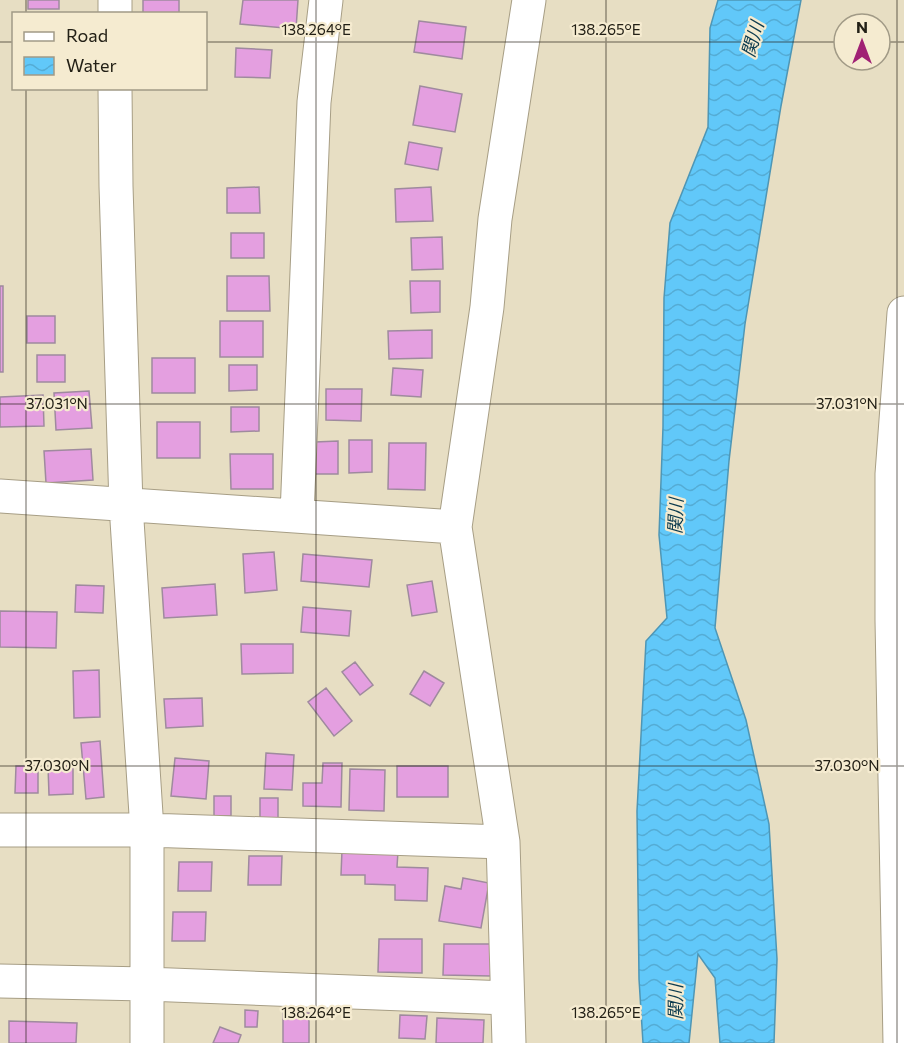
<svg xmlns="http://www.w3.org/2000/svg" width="904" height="1043" font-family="Commissioner,'Noto Sans JP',sans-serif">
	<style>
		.water { fill: url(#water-waves); stroke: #4e96b5; stroke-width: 1.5 }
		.building { fill: #e49fe0; stroke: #9f8a9e; stroke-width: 1.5 }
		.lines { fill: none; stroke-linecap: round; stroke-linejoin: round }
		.minor-casing { stroke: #a79e85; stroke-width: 35 }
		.minor { stroke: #fff; stroke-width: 33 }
		.ticks { fill: none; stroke: #232016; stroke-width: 1.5; stroke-opacity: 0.45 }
		.labels { text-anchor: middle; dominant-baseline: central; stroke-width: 4.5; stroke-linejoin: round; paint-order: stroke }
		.water-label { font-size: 18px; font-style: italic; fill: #0b3a4e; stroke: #f5ebd0 }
		.ticks-label { font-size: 15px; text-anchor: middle; fill: #232016; stroke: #f5ebd0; stroke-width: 4.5; stroke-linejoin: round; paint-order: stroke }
	</style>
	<defs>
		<pattern id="water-waves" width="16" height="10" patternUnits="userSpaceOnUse" patternTransform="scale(1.5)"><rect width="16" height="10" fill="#61c8f9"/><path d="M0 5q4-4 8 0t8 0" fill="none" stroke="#54acd5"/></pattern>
	</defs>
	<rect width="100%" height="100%" fill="#e7dec3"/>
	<path class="water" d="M718,0H801L781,106L745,324L729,461L715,628L746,720L769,824L777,959L774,1043H720L715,978L698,954L689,1043H643L639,979L637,811L646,641L667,618L659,535L663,427L664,298L670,223L708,127L710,28Z"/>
	<path class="building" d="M28,0H59V9H28Z
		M143,0H179V14H143Z
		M243,0H298L296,29L240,24Z
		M419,21L466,27L462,59L414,52Z
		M236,48L272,50L270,78L235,77Z
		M420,86L462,94L455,132L413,125Z
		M409,142L442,148L438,170L405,164Z
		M259,187L260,213H227V188Z
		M431,187L433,221L396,222L395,189Z
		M231,233H264V258H231Z
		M442,237L443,269L412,270L411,238Z
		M227,276H269L270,311H227Z
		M410,281H440V312L411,313Z
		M0,286H3V372H0Z
		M27,316H55V343H27Z
		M220,321H263V357H220Z
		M432,330V358L389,359L388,331Z
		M37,355H65V382H37Z
		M152,358H195V393H152Z
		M229,365H257V390L229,391Z
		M393,368L423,370L421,397L391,395Z
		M326,389H362L361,421L326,420Z
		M89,391L92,428L56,430L54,393Z
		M43,395L44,426L0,427V397Z
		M231,407H259V431L231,432Z
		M157,422H200V458H157Z
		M349,440H372V472L349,473Z
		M338,441V474H315V442Z
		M389,443H426L425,490L388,489Z
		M91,449L93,480L46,483L44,451Z
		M230,454H273V489H231Z
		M274,552L277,590L245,593L243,554Z
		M303,554L372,560L369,587L301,581Z
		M432,581L437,612L412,616L407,585Z
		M215,584L217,615L164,618L162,588Z
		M76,585L104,586L103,613L75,612Z
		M303,607L351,611L349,636L301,632Z
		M0,611L57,612L56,648L0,647Z
		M241,644H293V673L242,674Z
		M355,662L373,685L360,695L342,672Z
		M99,670L100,717L74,718L73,671Z
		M424,671L444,683L430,706L410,694Z
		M326,688L352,721L334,736L308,702Z
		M202,698L203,726L166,728L164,699Z
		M100,741L104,797L86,799L81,743Z
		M266,753L294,755L292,790L264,789Z
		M175,758L209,761L206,799L171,796Z
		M323,763H342L341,807L303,806V783H322Z
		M16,766H38V793H15Z
		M48,766H73V794L49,795Z
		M397,766H448V797H397Z
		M350,769L385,770L384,811L349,810Z
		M214,796H231V816H214Z
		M260,798H278V818H260Z
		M342,850L398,851L397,867L428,868L427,901L395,900V885L365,884V875H341Z
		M249,856H282L281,885H248Z
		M179,862H212L211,891H178Z
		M463,878L489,883L481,928L439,921L445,886L461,889Z
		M173,912H206L205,941H172Z
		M379,939H422V973L378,972Z
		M444,944H492L491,976L443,975Z
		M245,1010L258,1011L257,1027H245Z
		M283,1012L309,1013V1043H283Z
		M400,1015L427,1016L425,1039L399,1038Z
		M437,1018L484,1020L483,1043H436Z
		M9,1021L77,1023L76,1043H9Z
		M220,1027L241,1035L238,1043H213Z"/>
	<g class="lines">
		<g class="minor-casing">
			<path id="minor" d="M115,0V14
				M115,88L116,186L126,505L147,830V1043
				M0,496L455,527
				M297,515L314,102L326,0
				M0,830H147L503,842
				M0,981L146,984L507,998
				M509,1043L503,842L455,527L487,307L495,219L529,0
				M900,1043L892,620V474L904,313"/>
		</g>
		<use href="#minor" class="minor"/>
	</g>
	<path class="ticks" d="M26,0V14M316,0V1043M606,0V1043M897,0V1043M0,42H14M206,42H844M880,42H904M26,88V1043M0,404H904M0,766H904"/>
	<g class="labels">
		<g class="water-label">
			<text transform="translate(752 39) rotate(-74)">関川</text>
			<text transform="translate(675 516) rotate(-88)">関川</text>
			<text transform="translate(675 1002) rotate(-90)">関川</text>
		</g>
	</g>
	<g class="ticks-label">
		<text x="316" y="35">138.264°E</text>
		<text x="606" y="35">138.265°E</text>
		<text x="57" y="409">37.031°N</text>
		<text x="847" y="409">37.031°N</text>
		<text x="57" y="771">37.030°N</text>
		<text x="847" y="771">37.030°N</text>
		<text x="316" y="1018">138.264°E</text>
		<text x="606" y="1018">138.265°E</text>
	</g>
	<rect x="12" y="12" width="195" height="78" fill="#f5ebd0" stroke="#a19a86" stroke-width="1.5"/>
	<rect x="24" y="32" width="30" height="9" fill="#ffffff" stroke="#a19a86" stroke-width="1.5"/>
	<text x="66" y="42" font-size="18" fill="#232016">Road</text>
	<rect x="24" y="57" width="30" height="18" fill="url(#water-waves)" stroke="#a19a86" stroke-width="1.5"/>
	<text x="66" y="72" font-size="18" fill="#232016">Water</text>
	<g transform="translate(862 42)"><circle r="28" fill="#f5ebd0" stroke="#a19a86" stroke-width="1.5"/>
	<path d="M0-4.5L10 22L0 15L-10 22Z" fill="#a02174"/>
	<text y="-9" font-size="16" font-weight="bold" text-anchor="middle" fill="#232016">N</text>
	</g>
</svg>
